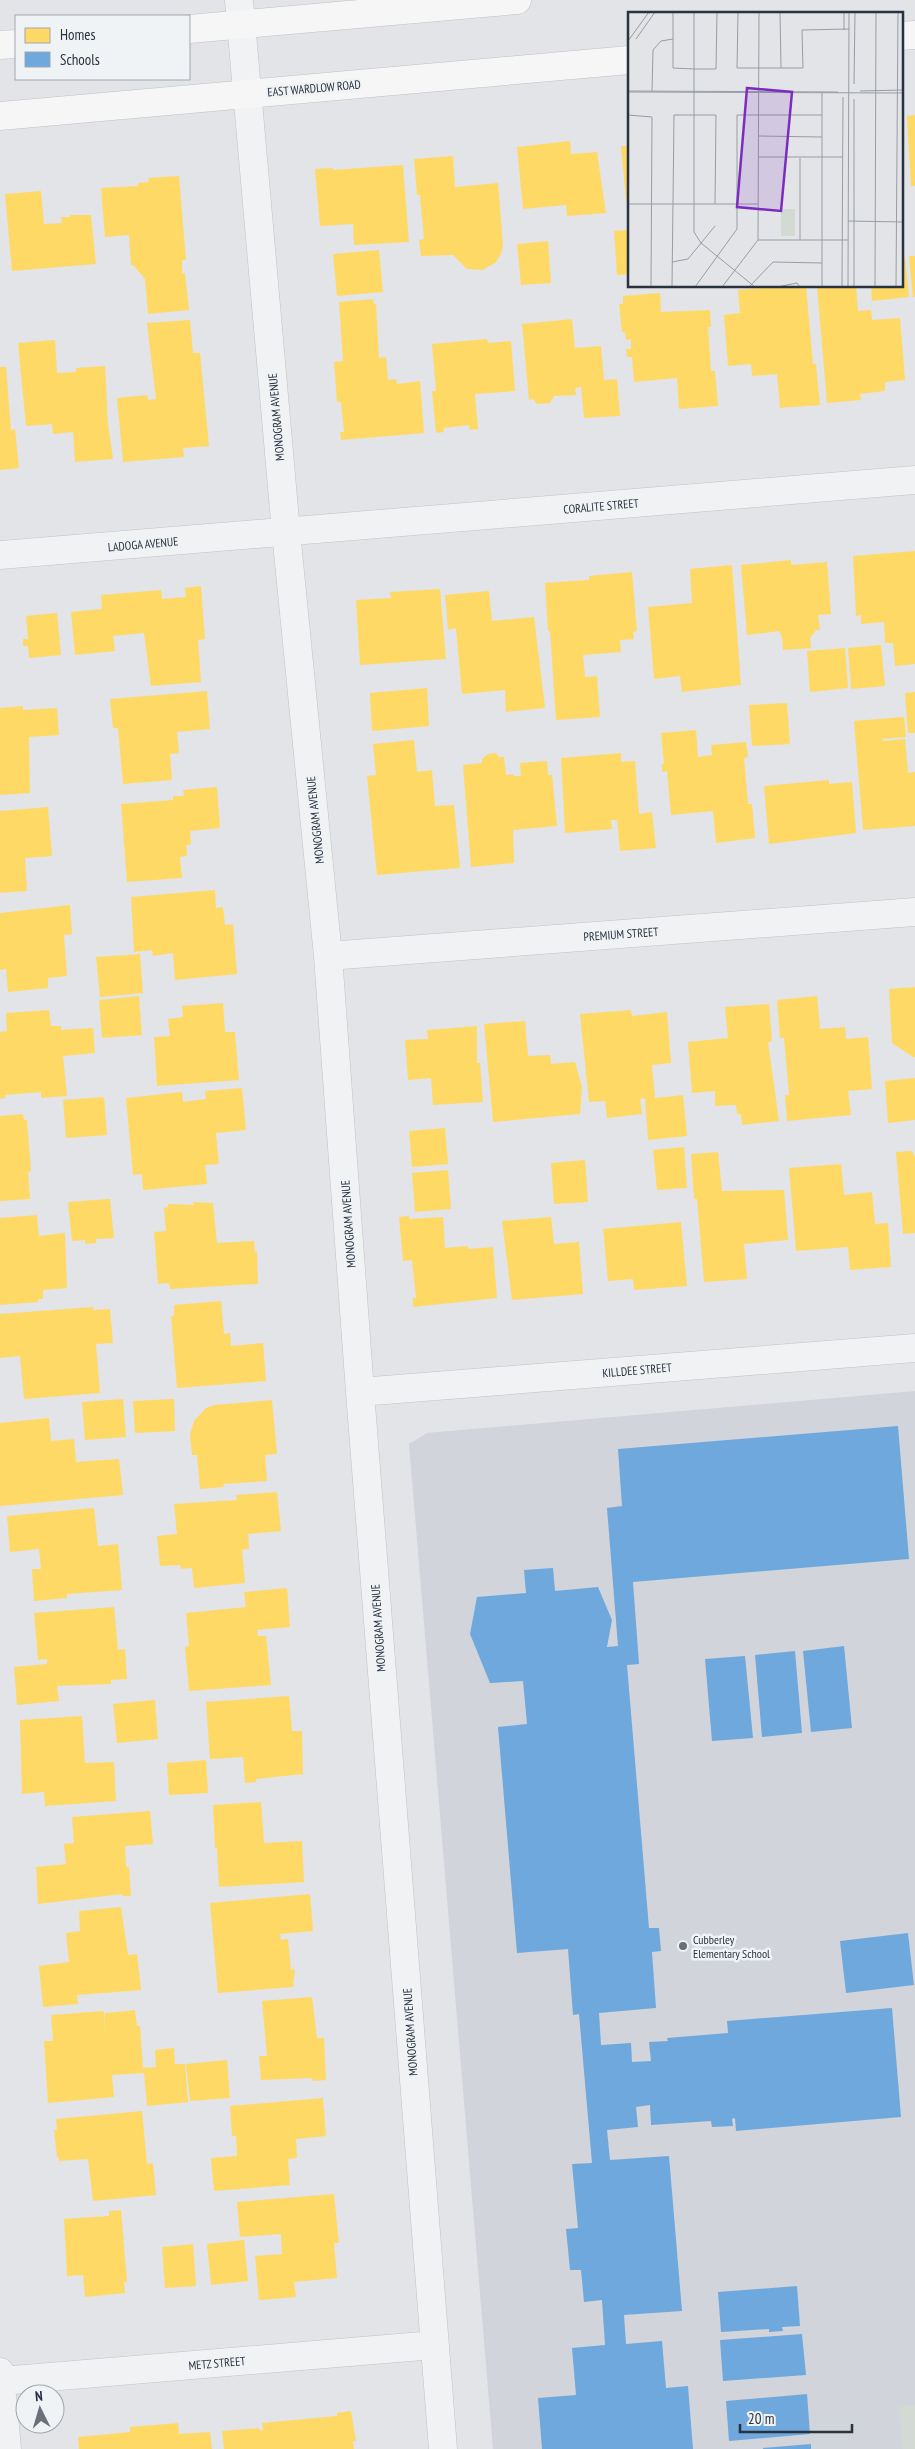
<svg xmlns="http://www.w3.org/2000/svg" width="915" height="2449" font-family="'PT Sans Narrow',sans-serif">
	<style>
		.built { fill: #d1d4da }
		.grass { fill: #d3dad3 }
		.homes { fill: #ffd966 }
		.schools { fill: #6fa8dc }
		.lines { fill: none; stroke-linecap: round; stroke-linejoin: round }
		.minor-casing { stroke: #c0c2c5; stroke-width: 29 }
		.major-casing { stroke: #bec1c5; stroke-width: 29 }
		.minor { stroke: #f1f2f4; stroke-width: 28 }
		.major { stroke: #f6f6f6; stroke-width: 28 }
		.poi-dot { fill: #6a707a; stroke: #f0f3f6; stroke-width: 2 }
		.labels { text-anchor: middle; dominant-baseline: central; stroke-width: 5; stroke-linejoin: round; paint-order: stroke }
		.street-label { font-size: 12px; fill: #2a3240; stroke: #f0f3f6 }
		.poi-label { font-size: 12px; fill: #2a3240; stroke: #f0f3f6; text-anchor: start }
		.inset-road { fill: none; stroke: #989da4; stroke-width: 1 }
		.view { fill: #7b2cbf; fill-opacity: 0.15; stroke: #7b2cbf; stroke-width: 2.5 }
		.inset-edge { fill: none; stroke: #2a3240; stroke-width: 2.5 }
	</style>
	<rect width="100%" height="100%" fill="#e2e4e7"/>
	<path class="built" d="M915,1391V2449H493L409,1444L427,1433Z"/>
	<path class="grass" d="M915,2405V2449H903L899,2407Z"/>
	<path class="homes" d="M915,115V186H911L907,116Z
		M570,141L571,154L597,152L606,213L567,216L566,205L523,209L517,147Z
		M621,146H629V201H626Z
		M453,156L455,187L498,183L503,245L501,254L495,263L482,270L467,269L453,255L421,256L419,240L424,239L420,195H417L414,159Z
		M403,165L409,242L354,245L353,224L320,226L315,169L333,168V170Z
		M179,176L186,260H182V274L185,273L189,310L148,314L145,279L133,265H131L129,235L105,237L101,188L138,186V183L149,182L148,178Z
		M41,191L44,224L62,223L61,217H70V215H91L96,264L12,271L5,194Z
		M629,230L628,274L617,275L614,231Z
		M548,241L551,283L521,285L517,244Z
		M379,250L383,292L337,296L333,254Z
		M909,256H915V297H913Z
		M901,258H905L909,297L872,301L871,286H901Z
		M785,286H806L813,364H816L820,405L780,408L777,374L752,376L751,364L728,366L724,315L740,313L738,290Z
		M817,286H856L858,311L871,310L872,320L900,318L905,380L885,382V391L860,394L861,400L827,403Z
		M660,293L661,312L710,310L711,327H708L711,371H715L718,406L679,409L677,378L634,382L632,357H627L626,349H631V339L626,340L625,332H622L619,304H623V296Z
		M373,299L374,304H376L379,358L386,357L388,380L396,379L397,384L420,381L424,433L341,440L340,432H344L341,402H337L334,362L343,361L339,302Z
		M572,319L575,348L601,346L604,380L617,379L620,416L584,418L581,387L575,388L576,395L554,396L550,403L537,404L533,399L529,400L522,324Z
		M190,320L193,353H200L209,446L183,448L184,457L123,462L117,398L147,395L148,400L156,399L147,323Z
		M487,339L488,343L511,341L515,391L475,394L478,429L470,430L469,425L443,428L444,432L436,433L432,391H436L432,344Z
		M55,340L57,373L76,372V368L105,366L108,424L113,459L75,462L73,432L53,434L52,424L26,426L18,343Z
		M0,367H6L11,430L15,429L19,468L0,470Z
		M915,551V664L895,666L893,643H885L884,622L861,624V615L856,616L853,556Z
		M791,560V565L827,562L831,614L818,615L820,630H816L810,638L811,648L783,650L782,637L779,631L747,635L741,565Z
		M732,565L741,685L682,692L680,676L654,679L648,607L692,603L690,569Z
		M632,572L637,631L633,632L634,639L620,640L621,652L583,655L585,677L597,676L600,717L556,720L550,631H548L545,583L589,580V576Z
		M201,586L205,639L198,640L201,682L151,686L144,633L113,636L115,651L75,655L71,612L102,609L101,595L161,590L162,599L186,597L185,588Z
		M440,589L446,659L360,665L356,600L391,598L390,592Z
		M489,591L492,621L534,617L545,708L506,712L505,690L462,694L456,628L448,630L445,595Z
		M57,613L61,655L29,658L28,646H23V639H28L26,616Z
		M881,645L885,686L851,689L848,648Z
		M845,648L848,688L810,692L807,651Z
		M427,688L429,726L372,731L370,693Z
		M207,691L210,729L177,732L179,753L170,754L172,780L123,784L118,728H113L110,699Z
		M915,692V733H908L905,693Z
		M787,703L790,744L752,746L749,705Z
		M23,706V710L57,708L59,735L29,737L30,793L0,795V708Z
		M904,717L906,737L882,739L883,741L905,739L908,773L915,772V826L863,830L854,721Z
		M696,730L698,757L712,755L711,745L746,742L748,757L744,758L748,804H752L755,838L716,843L713,811L671,815L667,771L662,772V764H664L661,733Z
		M414,740L417,772L432,770L435,806L454,805L460,868L377,875L367,776L376,775L373,744Z
		M496,753L499,757H504L506,775L513,774L514,776H521L520,763L547,761L548,775H552L557,826L513,830L514,863L471,867L463,765L482,763V759L488,754Z
		M621,753V762L635,761L639,814L652,812L656,848L620,851L617,820H611L612,829L565,833L561,758Z
		M829,780V784L852,782L856,833L769,844L764,786Z
		M217,787L220,828L190,831L191,844L186,845L187,856L180,857L182,878L127,882L121,804L173,800V796H184L183,790Z
		M48,807L52,856L25,858L27,891L0,893V811Z
		M215,890L216,908L223,907L225,925L233,924L237,974L175,980L173,953L153,956L152,950L134,952L131,897Z
		M70,905L72,934L64,935L67,976L48,978V988L8,992L6,969L0,970V913Z
		M140,954L143,993L100,997L96,957Z
		M915,987V1057H913L892,1043L889,989Z
		M139,996L142,1035L102,1038L99,1000Z
		M817,996L820,1029L845,1027L846,1039L868,1037L872,1089L848,1091L851,1115L787,1121L785,1095H789L784,1038H780L777,1000Z
		M223,1003L225,1032H235L239,1080L157,1086L154,1037L170,1036L168,1019L183,1017L182,1006Z
		M769,1004L772,1041L768,1042L779,1121L742,1125L741,1114H737L736,1105L715,1106V1091L692,1093L688,1042L728,1038L725,1007Z
		M49,1010L51,1026H61V1030L93,1028L95,1053L63,1056L67,1096L41,1098V1092L5,1095V1098L0,1099V1032L7,1031L6,1013Z
		M631,1010L632,1016L667,1012L671,1063L652,1065L655,1098L683,1095L687,1136L648,1140L645,1098L640,1099L642,1114L607,1118L605,1101L589,1102L580,1014Z
		M525,1021L528,1056L550,1055L551,1064L575,1062L582,1087L580,1114L493,1122L484,1024Z
		M477,1026V1063H480L483,1102L433,1105L431,1078L408,1080L405,1040L428,1039L427,1030Z
		M915,1078V1120L888,1123L885,1081Z
		M242,1088L246,1130L216,1133L219,1164L205,1165L207,1184L143,1190L142,1174L133,1175L126,1098L182,1092L183,1102L206,1099L205,1091Z
		M104,1097L107,1135L66,1138L63,1100Z
		M23,1114L24,1120H27L31,1171L28,1172L30,1199L0,1201V1116Z
		M445,1128L448,1164L412,1167L409,1131Z
		M684,1147L687,1188L657,1190L653,1150Z
		M912,1151L915,1157V1233L903,1234L896,1152Z
		M718,1152L722,1191L784,1190L788,1240L744,1244L747,1279L704,1282L697,1199H694L691,1154Z
		M585,1160L588,1202L554,1204L551,1163Z
		M841,1164L844,1195L872,1192L875,1224L888,1223L891,1267L850,1270L848,1247L796,1251L789,1168Z
		M448,1170L451,1209L415,1212L412,1173Z
		M110,1199L114,1238L96,1239V1243L85,1244V1240L72,1241L68,1202Z
		M193,1202L213,1203L217,1243L254,1241L255,1252L257,1251L258,1284L170,1289L169,1283L158,1284L154,1232L166,1231L164,1208L168,1207V1204L194,1205Z
		M37,1215L39,1236L65,1233L67,1288L43,1290V1299H38V1302L0,1305V1218Z
		M409,1216V1219L443,1217L445,1248L468,1246V1249L493,1247L497,1298L413,1307V1298H416L412,1260L403,1261L399,1217Z
		M551,1217L554,1244L579,1242L583,1294L512,1300L502,1221Z
		M681,1222L687,1286L634,1290L633,1279L608,1281L603,1229Z
		M221,1301L224,1334L230,1333L231,1346L263,1343L266,1381L177,1388L171,1316H174V1305Z
		M93,1307V1310L110,1309L113,1343L96,1344L100,1393L24,1399L20,1356L0,1358V1314Z
		M123,1399L126,1437L85,1440L82,1402Z
		M174,1399L175,1431L135,1433L133,1401Z
		M272,1400L277,1454L265,1455L267,1481L223,1484L224,1487L200,1489L197,1455H192L190,1434L194,1421L206,1408L214,1405Z
		M49,1418L51,1441L74,1439L76,1462L119,1459L123,1495L0,1506V1423Z
		M277,1492L281,1531L248,1534L249,1549L242,1550L245,1583L194,1588L192,1568L181,1569L180,1565L160,1566L157,1536L177,1534L174,1504L237,1500L236,1495Z
		M94,1508L98,1546L118,1544L122,1590L67,1594V1598L34,1601L32,1569H41L39,1549L10,1552L7,1516Z
		M287,1588L290,1627L257,1630L258,1636H266L271,1685L189,1691L185,1647L189,1646L186,1613L246,1607L244,1592Z
		M114,1607L118,1650L125,1649L127,1679L111,1680V1684L57,1686L59,1701L17,1705L14,1667L47,1664V1659L38,1660L34,1613Z
		M289,1696L292,1731H302L303,1774L256,1779V1782L245,1783L243,1757L210,1759L206,1702Z
		M155,1700L158,1739L117,1743L113,1704Z
		M82,1716L85,1763L114,1762L116,1801L45,1806L44,1792L22,1794L20,1720Z
		M206,1760L208,1793L169,1795L167,1763Z
		M261,1802L264,1843L302,1841L304,1882L219,1887L217,1848H215L213,1805Z
		M150,1811L153,1844L125,1846L126,1867H129L131,1896H122V1894L38,1904L36,1867L66,1864L64,1844L74,1843L72,1817Z
		M310,1894L313,1931L280,1934L281,1940L288,1939L291,1970L295,1969L293,1987L218,1993L210,1903Z
		M121,1907L128,1955L137,1954L141,1990L77,1995L78,2004L43,2007L39,1966L69,1962L66,1933L80,1931L79,1911Z
		M312,1997L317,2038H324L326,2080L313,2081L312,2078L261,2080L259,2056H267L262,2001Z
		M135,2010L137,2026H140L143,2068L156,2067L155,2050L174,2048L175,2064H185L188,2102L147,2106L144,2073L112,2075L114,2097L48,2103L44,2041H53L51,2015L104,2011L105,2031V2013Z
		M227,2060L230,2098L190,2101L186,2064Z
		M323,2098L326,2136L296,2139L297,2158L288,2159L290,2185L214,2191L211,2158L237,2156L236,2136H232L230,2106Z
		M142,2111L147,2164L153,2163L156,2195L93,2201L88,2159L59,2161V2157H57L54,2130H57L56,2119Z
		M334,2194L339,2243H334L337,2278L294,2282L296,2297L259,2300L255,2256L282,2254L281,2234L240,2237L237,2202Z
		M121,2210L127,2282H124L125,2293L85,2297L83,2275L67,2276L64,2219L109,2216V2211Z
		M244,2240L248,2281L211,2285L207,2244Z
		M193,2244L196,2286L165,2288L162,2247Z
		M351,2411L356,2441H353L354,2449H224L222,2431L259,2428L260,2431L263,2430L262,2423L337,2416V2413Z
		M178,2423L179,2434L210,2432L212,2449H79L78,2437L130,2432V2427Z"/>
	<path class="schools" d="M898,1426L909,1559L633,1582L639,1664L627,1665L649,1928H659L661,1951L652,1952L656,2008L599,2013L601,2045L631,2043L632,2062L651,2061L649,2042L668,2041L667,2038L728,2033L727,2021L892,2008L901,2117L736,2131L735,2118L732,2119L733,2126L712,2127L711,2121L651,2125L650,2105L636,2107L638,2127L607,2130L610,2160L669,2156L682,2311L624,2315L626,2344L662,2341L666,2388L688,2386L693,2449H542L538,2398L576,2395L572,2348L605,2345L602,2300L584,2302L581,2270H570L566,2229L578,2228L572,2164L592,2163L579,2014L573,2015L568,1949L517,1953L498,1727L527,1724L523,1681L490,1683L470,1634L477,1597L526,1593L524,1570L553,1568L555,1591L598,1587L612,1620L607,1647L618,1646L607,1508L622,1506L618,1449Z
		M844,1646L852,1728L811,1732L803,1651Z
		M795,1651L802,1733L762,1737L755,1655Z
		M745,1656L753,1738L712,1741L705,1659Z
		M908,1933L914,1985L846,1993L840,1941Z
		M797,2286L800,2326L782,2327L783,2331L769,2332V2329L721,2332L718,2292Z
		M802,2334L806,2375L723,2381L720,2340Z
		M807,2394L810,2434L729,2441L726,2401Z
		M811,2444V2449H763V2448Z"/>
	<g class="lines">
		<g class="minor-casing">
			<path id="minor" d="M239,0L286,532L328,956L360,1392L443,2449
				M0,555L915,480
				M328,956L915,912
				M360,1392L915,1348
				M0,2372L7,2449
				M0,2381L434,2345"/>
		</g>
		<g class="major-casing">
			<path id="major" d="M189,29L517,0
				M901,36L915,35
				M0,45L16,44
				M0,116L629,60"/>
		</g>
		<use href="#minor" class="minor"/>
		<use href="#major" class="major"/>
	</g>
	<circle class="poi-dot" cx="683" cy="1946" r="5"/>
	<g class="labels">
		<g class="street-label">
			<text transform="translate(314 88) rotate(-5)">EAST WARDLOW ROAD</text>
			<text transform="translate(276 417) rotate(-95)">MONOGRAM AVENUE</text>
			<text transform="translate(601 506) rotate(-5)">CORALITE STREET</text>
			<text transform="translate(143 544) rotate(-5)">LADOGA AVENUE</text>
			<text transform="translate(315 820) rotate(-96)">MONOGRAM AVENUE</text>
			<text transform="translate(621 934) rotate(-4)">PREMIUM STREET</text>
			<text transform="translate(348 1224) rotate(-94)">MONOGRAM AVENUE</text>
			<text transform="translate(637 1370) rotate(-5)">KILLDEE STREET</text>
			<text transform="translate(378 1628) rotate(-94)">MONOGRAM AVENUE</text>
			<text transform="translate(410 2032) rotate(-94)">MONOGRAM AVENUE</text>
			<text transform="translate(217 2363) rotate(-5)">METZ STREET</text>
		</g>
		<g class="poi-label">
			<text x="693" y="1939">Cubberley<tspan x="693" dy="14">Elementary School</tspan></text>
		</g>
	</g>
	<g transform="translate(628 12)">
		<rect width="275" height="275" fill="#e2e4e7"/>
		<path d="M153,197H167V224H153Z" fill="#d3dad3"/>
		<path class="inset-road" d="M45,0V56L67,57H88L89,0M66,0V220L73,231L127,275M110,0L109,56H175L174,18L221,17M152,0L153,56M216,0V18M8,27L27,0M0,29L21,0M226,72L227,0M0,79L210,80M232,79L275,78M0,80L275,81M24,80L25,38L33,29L45,27M0,103L24,105L23,275M131,124L194,125M131,145H214M0,192H130M220,209L275,210M130,228H220M172,228V146M44,250L60,247L87,214M44,275L46,103H88L87,192M67,275L109,217V103H194M94,275L130,228L131,0M121,275L145,250L194,251M149,275L169,271L172,275M194,275V81M214,275L215,85M220,275L221,0M226,275V87M247,275L248,0M268,275L270,0"/>
		<path class="view" d="M119,76L164,80L153,199L109,195Z"/>
		<rect width="275" height="275" class="inset-edge"/>
	</g>
	<rect x="15" y="15" width="175" height="65" fill="#f0f3f6" stroke="#a1a6ad"/>
	<rect x="25" y="28" width="25" height="15" fill="#ffd966" stroke="#a1a6ad"/>
	<text x="60" y="40" font-size="15" fill="#2a3240">Homes</text>
	<rect x="25" y="52" width="25" height="15" fill="#6fa8dc" stroke="#a1a6ad"/>
	<text x="60" y="65" font-size="15" fill="#2a3240">Schools</text>
	<g transform="translate(40 2409) rotate(355)"><circle r="24" fill="#f0f3f6" stroke="#a1a6ad"/>
	<path d="M0-4L9 19L0 12L-9 19Z" fill="#6a707a"/>
	<text y="-8" font-size="14" font-weight="bold" text-anchor="middle" fill="#2a3240">N</text>
	</g>
	<path d="M740 2424v8h112v-8" fill="none" stroke="#2a3240" stroke-width="2.5"/>
	<text x="748" y="2424" font-size="15" fill="#2a3240" stroke="#f0f3f6" stroke-width="4" paint-order="stroke">20 m</text>
</svg>
